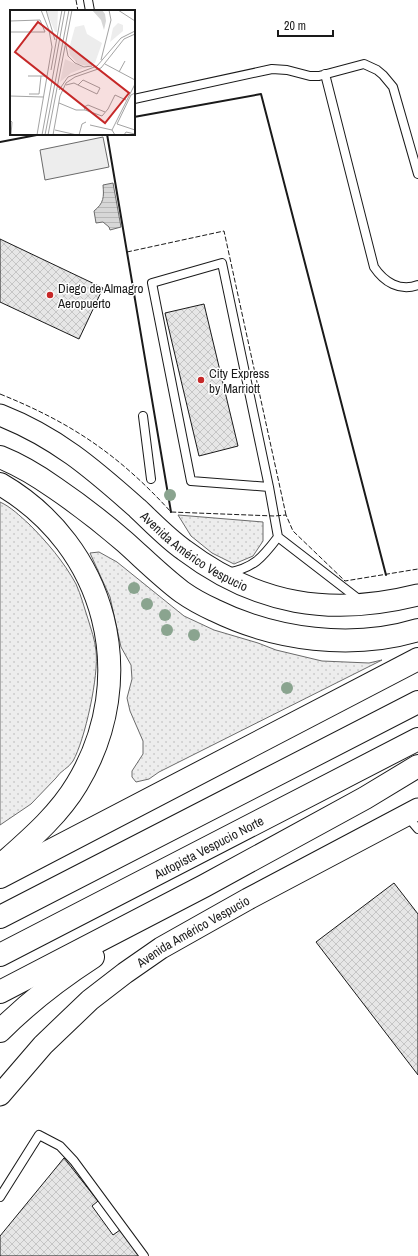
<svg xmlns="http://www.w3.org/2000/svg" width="418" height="1256" font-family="'Archivo Narrow',sans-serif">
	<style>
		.grass { fill: url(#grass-dots); stroke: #6a6a6a }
		.built { fill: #ededed; stroke: #6a6a6a }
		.water { fill: url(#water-rules); stroke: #6a6a6a }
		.building { fill: url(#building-cross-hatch); stroke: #1a1a1a }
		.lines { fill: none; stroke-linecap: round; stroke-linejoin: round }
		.service-casing { stroke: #1a1a1a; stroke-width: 10 }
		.tertiary-casing { stroke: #1a1a1a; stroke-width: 23 }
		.motorway-casing { stroke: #1a1a1a; stroke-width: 24 }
		.service { stroke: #fff; stroke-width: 8 }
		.tertiary { stroke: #fff; stroke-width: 21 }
		.motorway { stroke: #fff; stroke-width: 22 }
		.fence { stroke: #1a1a1a; stroke-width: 1; stroke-dasharray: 5 2; stroke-linecap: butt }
		.wall { stroke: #1a1a1a; stroke-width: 2 }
		.tree { fill: #8aa48f }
		.poi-dot { fill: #c62828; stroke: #fff; stroke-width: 1.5 }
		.labels { text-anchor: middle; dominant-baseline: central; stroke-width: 3; stroke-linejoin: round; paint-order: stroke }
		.poi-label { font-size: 13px; fill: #1a1a1a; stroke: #fff; text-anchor: start }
		.street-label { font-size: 13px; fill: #1a1a1a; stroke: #fff }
		.inset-road { fill: none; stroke: #a3a3a3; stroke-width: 1 }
		.view { fill: #c62828; fill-opacity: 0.15; stroke: #c62828; stroke-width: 2 }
		.inset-edge { fill: none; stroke: #1a1a1a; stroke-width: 2 }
	</style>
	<defs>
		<pattern id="grass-dots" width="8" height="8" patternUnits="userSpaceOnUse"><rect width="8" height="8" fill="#ededed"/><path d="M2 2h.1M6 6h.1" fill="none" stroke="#cbcbcb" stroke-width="1.8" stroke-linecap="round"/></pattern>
		<pattern id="water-rules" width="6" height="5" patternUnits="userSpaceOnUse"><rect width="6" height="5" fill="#d7d7d7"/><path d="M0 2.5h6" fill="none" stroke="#b8b8b8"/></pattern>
		<pattern id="building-cross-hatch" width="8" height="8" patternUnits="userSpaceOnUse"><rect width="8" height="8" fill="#e6e6e6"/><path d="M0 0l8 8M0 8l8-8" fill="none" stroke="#c5c5c5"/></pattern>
	</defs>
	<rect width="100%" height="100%" fill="#fff"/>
	<path class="grass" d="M0,502C11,507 20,516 29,524C47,542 64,562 76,584C81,595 84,607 88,619C91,629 95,640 96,651C99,675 85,740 73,761C69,768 60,771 56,778L31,804L0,825Z
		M178,515L263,522V541L253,556L234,564L212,553L191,536Z
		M99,552L117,562L184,616L214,630L258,643L276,650L322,661L369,663L382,660L159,772L149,779L136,782L132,777V771L143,754V741L130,711L127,698L132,679L131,665L121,647L110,597L90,553Z"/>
	<path class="built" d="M103,137L109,167L45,180L40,150Z"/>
	<path class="water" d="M113,183L121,227L110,230L109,227L103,222L96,223L94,211C104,203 104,197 103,185Z"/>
	<path class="building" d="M0,239L103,288L79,339L0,302Z
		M204,304L238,446L199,456L165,313Z
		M394,883L418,914V1075L316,942Z
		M64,1158L98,1201L92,1206L113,1235L120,1230L140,1256H0V1236Z"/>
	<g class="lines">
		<g class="service-casing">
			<path id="service" d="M88,0L90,11
				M325,74L374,267C384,282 400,292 418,285
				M134,99L272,69L287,70L310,76H319L364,64L377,70L383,75L393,87L418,174
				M143,416L151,479
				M269,487L191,481L152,283L222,263L269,487L278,537L361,601
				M227,573C254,568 262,558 278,537
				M407,816L418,829
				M0,1197L39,1135L60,1146L74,1161L144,1256"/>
		</g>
		<g class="tertiary-casing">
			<g id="tertiary">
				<path id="s1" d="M0,415C56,437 92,468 137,508C152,522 167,538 184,550C257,605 331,617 418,595"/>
				<path id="s2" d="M0,1095L43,1045L90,1000L125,973L161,948L248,899L418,809"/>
			</g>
		</g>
		<g class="motorway-casing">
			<g id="motorway">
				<path d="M0,457C20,465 38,476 55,488C80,505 103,523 125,542C144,559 162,577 182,592C192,599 203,605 214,610C275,640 352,650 418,630"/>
				<path d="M0,484C107,546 141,678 77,784C58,816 28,841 0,866"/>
				<path d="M0,877L418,659"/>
				<path d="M0,917L418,702"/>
				<path id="s3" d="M0,955L418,739"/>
				<path d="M0,992L204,886L365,798L418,766"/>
				<path d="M0,1031C28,1003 59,979 93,957"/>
			</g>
		</g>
		<use href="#service" class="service"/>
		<use href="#tertiary" class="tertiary"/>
		<use href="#motorway" class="motorway"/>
		<path class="fence" d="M76,0L78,11
			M127,252L224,231L286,515
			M0,394C72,423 119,455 171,512L274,516L286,515L293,531L345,581L418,569"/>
		<path class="wall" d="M134,117L261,94L386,575
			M107,134L171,512
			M0,142L42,134"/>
	</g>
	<g class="tree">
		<circle cx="170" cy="495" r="6"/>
		<circle cx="134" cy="588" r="6"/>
		<circle cx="147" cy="604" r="6"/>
		<circle cx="165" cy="615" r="6"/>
		<circle cx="167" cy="630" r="6"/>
		<circle cx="194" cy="635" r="6"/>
		<circle cx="287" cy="688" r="6"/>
	</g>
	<g class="poi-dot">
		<circle cx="50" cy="295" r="4"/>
		<circle cx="201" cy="380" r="4"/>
	</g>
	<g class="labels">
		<g class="poi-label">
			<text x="58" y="288">Diego de Almagro<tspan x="58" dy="15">Aeropuerto</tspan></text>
			<text x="209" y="373">City Express<tspan x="209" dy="15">by Marriott</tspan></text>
		</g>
		<g class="street-label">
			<text stroke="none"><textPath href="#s1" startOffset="239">Avenida Américo Vespucio</textPath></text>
			<text stroke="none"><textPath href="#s3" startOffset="235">Autopista Vespucio Norte</textPath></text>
			<text stroke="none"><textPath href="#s2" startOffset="255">Avenida Américo Vespucio</textPath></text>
		</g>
	</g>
	<g transform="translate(10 10)">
		<rect width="125" height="125" fill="#fff"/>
		<path d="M36,0H48L47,22H45ZM108,13L113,15V21L100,32L103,18ZM74,15L77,24L92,33L85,53L78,56L68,54L60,45L59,39L65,17ZM55,49L74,58L61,63L50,72Z" fill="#ededed"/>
		<path d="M82,0H92L95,4L96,11L94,20L91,10Z" fill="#d7d7d7"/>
		<path class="inset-road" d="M36,0L45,30M108,0L125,11M0,11L30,10L35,22H0M56,36L58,46L65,53L74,57L82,56M91,50L101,10L99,0M95,54L125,70M41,60L52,0M109,62L115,51M18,66H37M56,75L64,73L68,75L87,84L90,78L73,70L68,75M49,80L58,67L87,56L111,28L125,21M125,83L121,85L107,114L125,120M19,84H29L31,66M0,86L33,87M49,93L66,100H75M95,102L78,95L74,97L75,100L92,106L98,99L105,85L116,90M0,110L2,112L1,125M80,115L102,120L105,125M45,120L67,125M102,120L125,74M27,125L42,37L39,20L31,0M32,125L55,0M35,125L59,0M38,125L62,0M43,125L50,86L56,73L65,67L91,58L114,29L125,24M69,125L72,114L76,112M114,125L116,122L125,124"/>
		<path class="view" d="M28,12L119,83L95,113L5,42Z"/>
		<rect width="125" height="125" class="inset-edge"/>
	</g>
	<path d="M278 30v6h55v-6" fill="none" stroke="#1a1a1a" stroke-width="2"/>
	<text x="284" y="30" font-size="12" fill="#1a1a1a" stroke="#ffffff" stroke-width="3" paint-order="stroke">20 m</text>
</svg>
